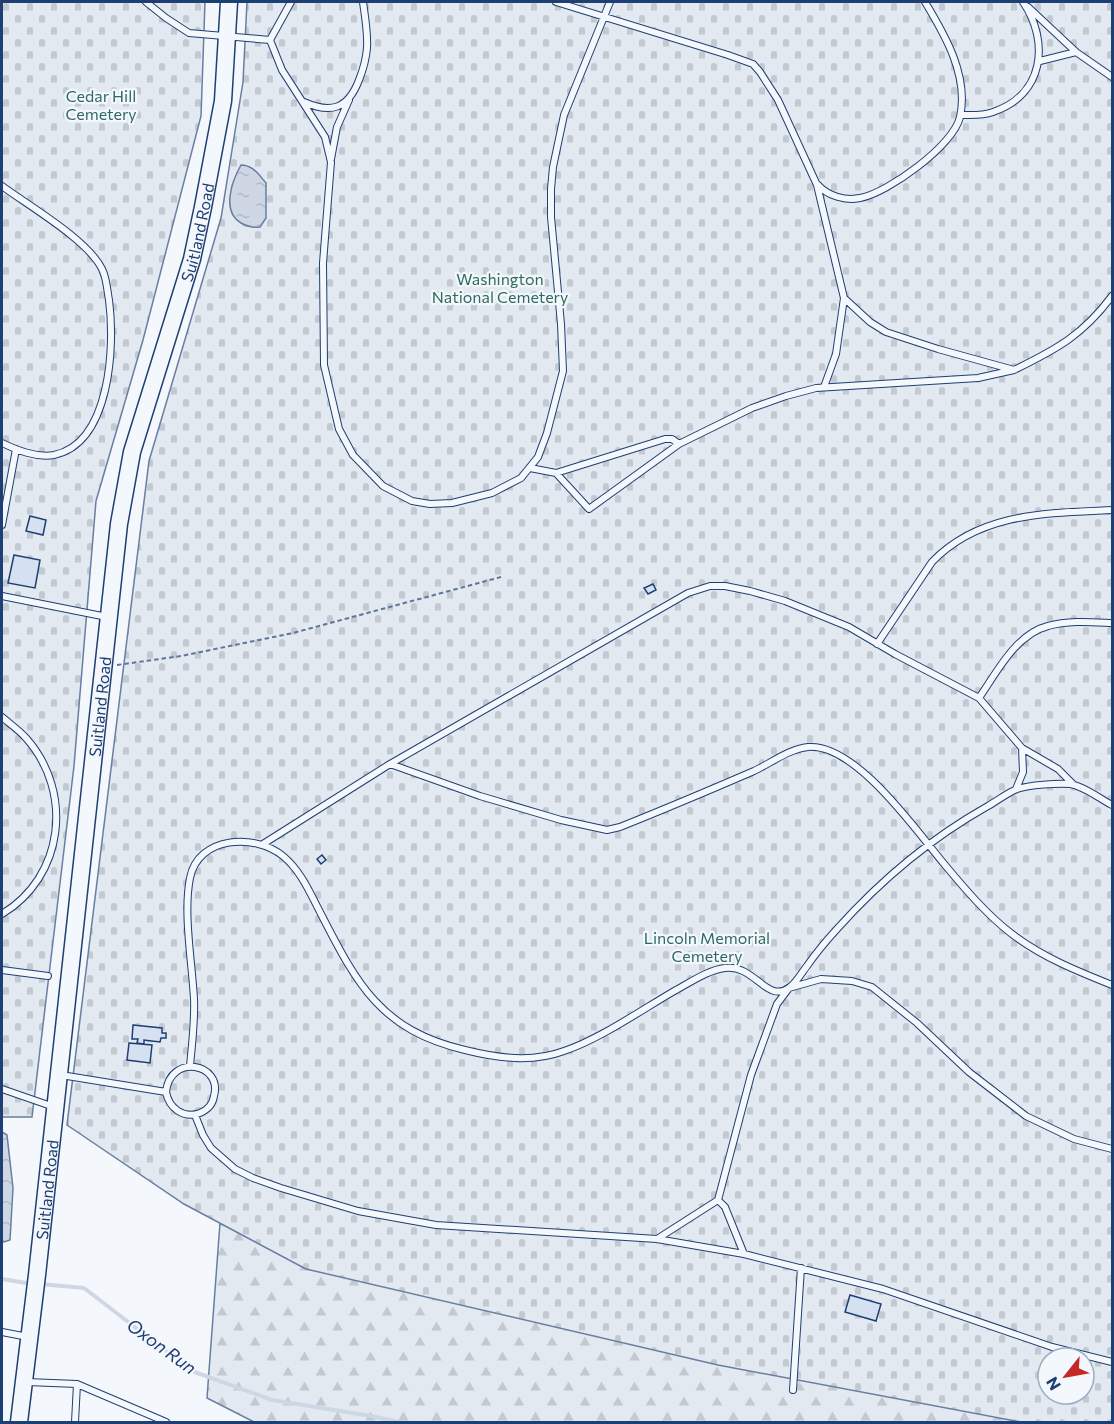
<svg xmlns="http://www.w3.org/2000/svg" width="1114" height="1424" font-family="Commissioner,sans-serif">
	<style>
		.forest { fill: url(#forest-firs); stroke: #687fa3; stroke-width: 1.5 }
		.cemetery { fill: url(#cemetery-stones); stroke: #687fa3; stroke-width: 1.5; fill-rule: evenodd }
		.water { fill: url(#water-ripples); stroke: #687fa3; stroke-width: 1.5 }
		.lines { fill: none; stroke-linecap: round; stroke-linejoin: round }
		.stream { stroke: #cfd7e4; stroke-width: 4 }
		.building { fill: #d5e0f0; stroke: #1d3f73; stroke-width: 1.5 }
		.lane-casing { stroke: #1d3f73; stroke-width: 8 }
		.secondary-casing { stroke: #1d3f73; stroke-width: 19 }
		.path { stroke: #5e769c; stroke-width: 2; stroke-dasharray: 4.5 3; stroke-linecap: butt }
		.lane { stroke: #f4f7fb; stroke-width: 6 }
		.secondary { stroke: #f4f7fb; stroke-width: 16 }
		.labels { text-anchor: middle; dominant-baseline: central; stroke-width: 4.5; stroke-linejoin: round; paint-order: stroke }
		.park-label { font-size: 16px; fill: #2c6c60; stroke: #f4f7fb }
		.street-label { font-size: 16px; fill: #1d3f73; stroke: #f4f7fb }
		.water-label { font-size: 18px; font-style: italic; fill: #1d3f73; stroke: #f4f7fb }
	</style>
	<defs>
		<pattern id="forest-firs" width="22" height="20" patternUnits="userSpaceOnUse" patternTransform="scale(1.5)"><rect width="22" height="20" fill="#e3e9f0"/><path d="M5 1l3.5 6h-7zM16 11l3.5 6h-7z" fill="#c2c9d1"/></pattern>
		<pattern id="cemetery-stones" width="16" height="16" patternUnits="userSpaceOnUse" patternTransform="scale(1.5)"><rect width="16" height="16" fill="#e3e9f0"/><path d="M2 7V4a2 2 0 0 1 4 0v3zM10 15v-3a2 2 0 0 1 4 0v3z" fill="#c2c9d1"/></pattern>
		<pattern id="water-ripples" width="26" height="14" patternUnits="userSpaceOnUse" patternTransform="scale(1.5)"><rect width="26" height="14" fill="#cfd7e4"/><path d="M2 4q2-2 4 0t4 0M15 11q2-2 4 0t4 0" fill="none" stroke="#b1bac7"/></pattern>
	</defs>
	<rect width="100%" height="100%" fill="#f4f7fb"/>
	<path class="forest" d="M220,1223L300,1265L1022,1422H254L207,1398Z"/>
	<path class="cemetery" d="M2,2H205L201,116L143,340L96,501L74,766L32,1117H2Z
		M247,2H1112V1422H1021L718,1365L306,1269L184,1204L67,1125L149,461L221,218L243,82ZM1048,1358H1084V1394H1048Z"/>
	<path class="water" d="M241,165C253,165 259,175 266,183V218L260,227C253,228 248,227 241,223C221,211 232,181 241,165Z
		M2,1132L7,1135L13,1188L10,1240L4,1242L2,1240Z"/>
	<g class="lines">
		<path class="stream" d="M2,1279L32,1284
			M40,1284L84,1288L192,1371L272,1400L371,1416L399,1422"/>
	</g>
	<path class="building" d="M30,516L46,520L43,535L26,531Z
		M14,555L40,560L35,588L8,583Z
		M653,584L656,590L648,594L644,588Z
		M322,855L326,860L321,864L317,859Z
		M133,1025L162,1028V1033H166V1038H161L160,1042L144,1040V1044L137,1043L138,1039H132Z
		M129,1043L152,1045L150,1063L127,1060Z
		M850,1295L881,1304L876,1321L845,1312Z"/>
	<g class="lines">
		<g class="lane-casing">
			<path id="lane" d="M146,2L166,18L189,33L270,40
				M291,2L270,40L282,70L325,137L331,162L323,263L324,365L339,429L353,455L383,486L412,501L430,504L452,503L492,493L521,478L538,457L547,433L563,371L561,324L551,217V189L553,167L564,115L610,2
				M556,2L728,55L753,64L760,72L778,100L817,185L844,298L836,354L824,387
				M1028,7L1076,52L1112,77
				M1040,61L1076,52
				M304,102C331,114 348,109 359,80C363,70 366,60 367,48C368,33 365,17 363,2
				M961,115C972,115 982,116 993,112C1044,95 1050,42 1023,2
				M331,159L337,127L349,100
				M818,185C828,196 845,201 860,198C888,193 954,145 960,117C969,76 945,35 925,2
				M2,186C29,206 88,240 102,269C107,279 107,290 109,300C115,345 111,443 54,455C36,458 17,450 2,443
				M844,298L870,322L886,332L938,349L1014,370C1057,349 1083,335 1112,296
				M530,468L556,473L589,509L679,444L752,408L786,396L816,388L978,378L1014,370
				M556,473L665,439H672L679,444
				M2,525L16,449
				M2,596L107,617
				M877,644L932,562C980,512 1049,513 1112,510
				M979,698C997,672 1016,634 1048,626C1069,620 1091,622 1112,623
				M2,717C10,724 19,730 26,738C74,792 64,877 2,914
				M390,764L480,796L561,820L607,830L620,827C665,809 710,790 754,771C771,763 789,749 808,747C856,743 917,832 945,865C965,889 987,915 1012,934C1042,957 1077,971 1112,985
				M1016,789L1023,772L1022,748
				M263,844L390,764L688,593L710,586H725L750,591L785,601L849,627L895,654L979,698L1022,748L1058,769L1073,784
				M2,970L48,976
				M190,1066C192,1044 195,1021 194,999C192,962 183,913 190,878C198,836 255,833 283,856C301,871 310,893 320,912C357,984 380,1030 465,1050C497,1058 532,1063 564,1051C600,1039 643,1009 676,990C691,982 708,970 725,968C755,964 767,1005 790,987C797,982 802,972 807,966C816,953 826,941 837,929C880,881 931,838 988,806C997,801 1007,793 1017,789C1029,785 1058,783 1070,784C1084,786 1100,799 1112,805
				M61,1075L166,1092C169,1108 183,1119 200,1113C207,1110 213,1104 214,1096C223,1063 170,1053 166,1092
				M2,1089L54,1107
				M195,1115L203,1135L211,1148L235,1169L253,1178L281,1188L358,1211L436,1225L657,1239L744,1254
				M1112,1149L1074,1139L1026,1116L969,1072L917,1023L872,987L852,981L821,979L789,988L777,1004L751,1075L718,1200L725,1207L744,1254L883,1289L1052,1347L1112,1362
				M657,1239L718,1200
				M2,1332L28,1337
				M27,1382L77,1384L166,1422
				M793,1390L801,1268
				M75,1422L77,1384"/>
		</g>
		<g class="secondary-casing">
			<g id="secondary">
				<path id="s1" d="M19,1422L37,1275L119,524L132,452L192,259L203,207L223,101L229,2"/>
			</g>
		</g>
		<path class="path" d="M117,665L181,656L293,633L501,577"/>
		<use href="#lane" class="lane"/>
		<use href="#secondary" class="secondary"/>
	</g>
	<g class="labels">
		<g class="park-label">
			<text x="101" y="95">Cedar Hill<tspan x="101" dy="18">Cemetery</tspan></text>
			<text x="500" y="278">Washington<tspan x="500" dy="18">National Cemetery</tspan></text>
			<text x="707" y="937">Lincoln Memorial<tspan x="707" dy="18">Cemetery</tspan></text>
		</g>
		<g class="street-label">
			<text stroke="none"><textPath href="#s1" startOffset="1206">Suitland Road</textPath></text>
			<text stroke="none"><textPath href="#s1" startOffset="720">Suitland Road</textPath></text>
			<text stroke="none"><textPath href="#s1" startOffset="234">Suitland Road</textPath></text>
		</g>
		<g class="water-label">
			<text transform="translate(162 1346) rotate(36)">Oxon Run</text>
		</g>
	</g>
	<rect width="1114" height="1424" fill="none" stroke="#1d3f73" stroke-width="6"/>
	<g transform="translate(1066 1376) rotate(239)"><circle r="28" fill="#f4f7fb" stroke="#9eadc5" stroke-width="1.5"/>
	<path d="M0-4.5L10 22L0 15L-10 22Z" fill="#c62828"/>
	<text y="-9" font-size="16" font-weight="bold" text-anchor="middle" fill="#1d3f73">N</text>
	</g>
</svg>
